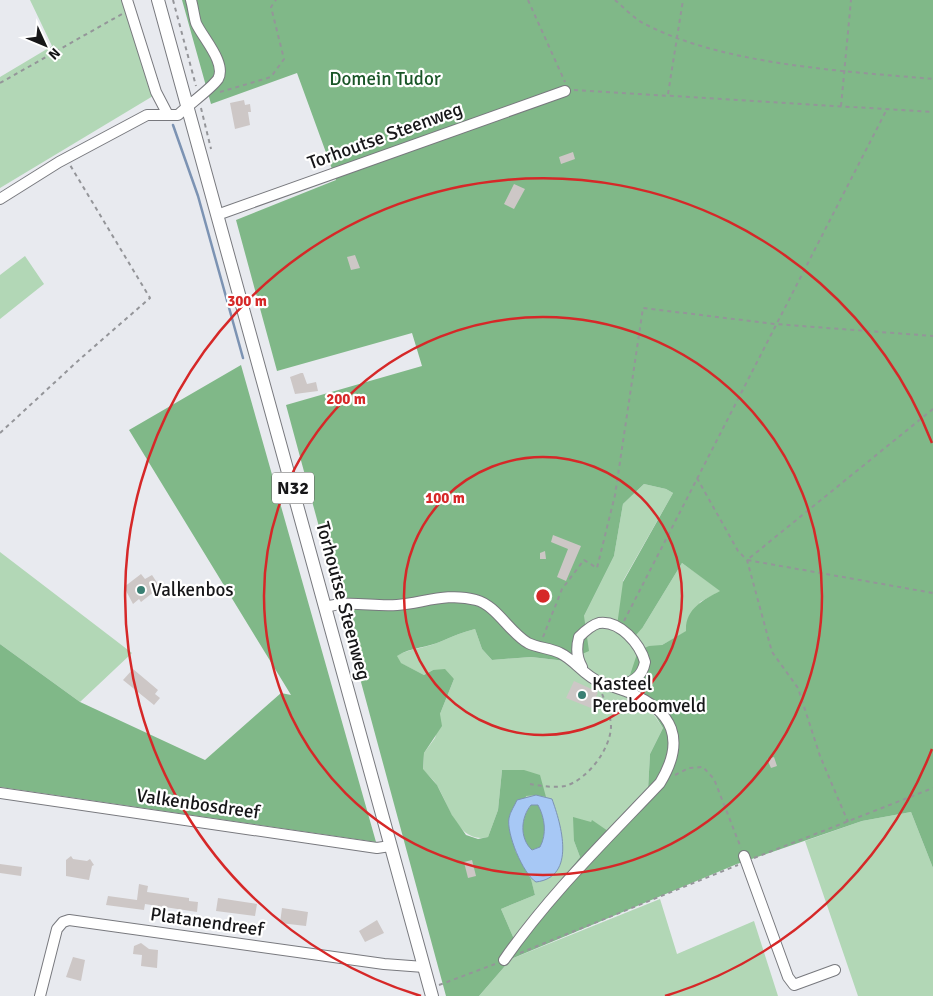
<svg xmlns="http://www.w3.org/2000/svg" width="933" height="996" font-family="Signika,sans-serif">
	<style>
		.green { fill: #b2d7b6 }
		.forest { fill: #80b888; fill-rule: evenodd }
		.water { fill: #a7c8f5; stroke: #7c93b3; fill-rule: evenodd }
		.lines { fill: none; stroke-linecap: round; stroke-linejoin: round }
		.stream { stroke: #7c93b3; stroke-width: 2.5 }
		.building { fill: #cdc7c6 }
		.minor-casing { stroke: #78797e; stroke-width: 12 }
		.major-casing { stroke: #78797e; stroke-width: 14 }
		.path { stroke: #949599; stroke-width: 2; stroke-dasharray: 4 4; stroke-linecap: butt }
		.minor { stroke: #fff; stroke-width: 10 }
		.major { stroke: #fff; stroke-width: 12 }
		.ring { fill: none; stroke: #d62828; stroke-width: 2.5 }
		.poi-dot { fill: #3a7f73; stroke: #fff; stroke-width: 2 }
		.labels { text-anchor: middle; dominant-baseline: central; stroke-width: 4.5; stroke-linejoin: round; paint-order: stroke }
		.shield { fill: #fff; stroke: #5c5c5d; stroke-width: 1 }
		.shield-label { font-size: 18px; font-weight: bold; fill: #161618 }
		.park-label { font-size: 19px; fill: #1a5628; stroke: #fff }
		.street-label { font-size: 19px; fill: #161618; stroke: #fff }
		.poi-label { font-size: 19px; fill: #161618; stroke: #fff; text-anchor: start }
		.centre { fill: #d62828; stroke: #fff; stroke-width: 2.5 }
		.ring-label { font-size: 15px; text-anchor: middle; font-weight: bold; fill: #d62828; stroke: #fff; stroke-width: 4.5; stroke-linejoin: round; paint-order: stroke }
	</style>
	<rect width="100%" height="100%" fill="#e8eaef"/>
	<path class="green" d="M30,0H124L153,96L0,188V77L52,46Z
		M25,256L44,284L0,319V275Z
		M644,484L666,489L673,493L623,581L643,627L682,563L721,591L700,602L687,631L662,645L636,689L663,728L650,754L648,790L608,832L592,821L574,841L580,857L514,939L501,909L535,895L502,770L498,810L488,837C459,844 450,808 438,787C435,781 428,775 423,770L424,753L435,738L440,721V714L454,679L433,670L424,675L400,663L396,656C411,648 427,648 442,641C453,636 463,632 475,629L482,649L492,660L531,657L566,661L584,616L614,556L623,504Z
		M0,552L132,653L80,702L0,644Z
		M911,812L933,868V996H858L805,841L862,821Z
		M660,899L677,954L754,921L778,996H479L511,959Z"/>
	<path class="forest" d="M182,0H933V868L911,812L862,821L737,864L511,959L479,996H446L286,405L422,366L412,333L277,371L236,220L336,180L297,73L211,104ZM644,484L666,489L673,493L623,582L616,633L630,642L643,627L682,563L720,591C703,600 685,609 686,631L662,645L649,646L638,651L630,675L663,728L650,754L648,790L608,831L592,820L591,822L573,817L574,841L580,857L514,939L501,909L535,895L531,879L515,850L526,796L536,795L546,797L540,775L524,770H502L498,810L488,837L478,839L466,835L452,815L437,785L423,769L424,753L442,726L440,714L454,679L445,669L433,670L424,675L401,663L397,656C411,647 427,648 442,641C453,636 463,632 475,629L482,649L492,660L531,657L566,661L589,651L584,616L614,556L623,504Z
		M241,365L376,842L0,787V644L80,702L205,760L281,693L291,695L129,430Z
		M531,805H538C545,818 547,834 540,847L531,850C519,838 521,818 531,805Z"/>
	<path class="water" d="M536,795L552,799C561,824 577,877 536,882C523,874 506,833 509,818C510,812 515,805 517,800ZM531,805H538C545,818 547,834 540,847L532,850C519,838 521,817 531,805Z"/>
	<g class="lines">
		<path class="stream" d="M173,125L198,196L243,358"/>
	</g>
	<path class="building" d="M244,100L245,105L250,104L251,112H248L250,125L235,129L230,103Z
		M573,152L575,159L561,164L559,157Z
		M514,184L525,189L514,209L504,204Z
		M355,255L360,268L351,270L347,257Z
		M301,373H303L307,384L316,382L318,391L295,394L290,377Z
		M553,535L581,546L566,581L557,577L568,549L551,542Z
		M545,551L546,559H540V553Z
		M141,574L145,579L152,575L160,587L141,602L139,599L133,604L124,587Z
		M133,669L158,690L155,694L160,698L154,705L123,680Z
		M574,681L598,692L591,708L566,698Z
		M774,757L777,766L771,768L767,759Z
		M71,856L73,859L87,861L90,859L94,865L92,866L89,880L66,876V860Z
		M472,860L476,876L468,878L464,862Z
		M0,864L22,867L21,876L0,873Z
		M139,884L148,886L147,892L189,898V901L198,902L197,912L145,904L144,910L106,905L108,896L137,900Z
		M218,898L257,904L255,916L216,911Z
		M282,908L308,912L306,926L280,923Z
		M377,920L384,933L365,942L359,931Z
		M141,943L149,949L158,950L157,968L141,966L142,955L133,954L134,946Z
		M73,957L85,960L81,981L66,977Z"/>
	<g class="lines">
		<g class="minor-casing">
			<path id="minor" d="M127,0L156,92L168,115
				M0,199L59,162L147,115H178C188,105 211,89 218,79C227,63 202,37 196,23C194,16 193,7 191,0
				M217,215L565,91
				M326,607C349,600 373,607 397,605C423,603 448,592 476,600C496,605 510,633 528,643C538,648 550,648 560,653C575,660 584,676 600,682C609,686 619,688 628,692C674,711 686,740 660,783C605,841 550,894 504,960
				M582,667C576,657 576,648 579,637C584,632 591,625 599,623C620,620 640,644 645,662C642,678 631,684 616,685
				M0,793L377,848L390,846
				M744,856L788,977L794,985L835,970
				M40,996L57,929L63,922L69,920L384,964L424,967"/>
		</g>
		<g class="major-casing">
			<path id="major" d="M158,0L432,996"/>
		</g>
		<path class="path" d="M173,0L196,86
			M528,0L565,82
			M615,0C623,7 632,16 641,22C721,65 843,71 933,79
			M0,83L122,14
			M574,90L933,112
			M220,92L271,77L284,59L271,7L276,0
			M668,94L683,0
			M841,106L851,0
			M201,108L211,149
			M933,409L747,560L933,593
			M0,433L80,359L150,298L70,165
			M697,478L738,551L747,560L772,652L798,688L820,756L848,822
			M624,621L887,109
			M543,637L562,589L584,560L597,568L615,495L643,308L775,324L933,336
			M675,775L689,768L703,767L714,779L741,848
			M530,784C541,786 554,788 565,786C587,780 610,750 611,727C611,717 606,703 602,694
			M754,858L933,788
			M520,953L738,865
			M439,985L495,964"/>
		<use href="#minor" class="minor"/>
		<use href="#major" class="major"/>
	</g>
	<g class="ring">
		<circle cx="543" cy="596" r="139"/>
		<circle cx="543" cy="596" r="279"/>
		<path d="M932 749A418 418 0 0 1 665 996M421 996A418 418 0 1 1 932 443"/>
	</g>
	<g class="poi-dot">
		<circle cx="141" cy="590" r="5"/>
		<circle cx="582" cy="695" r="5"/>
	</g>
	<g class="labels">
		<rect class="shield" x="272" y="472.5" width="42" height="31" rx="4"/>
		<g class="shield-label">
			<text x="293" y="488">N32</text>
		</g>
		<g class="park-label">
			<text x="385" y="79">Domein Tudor</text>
		</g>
		<g class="street-label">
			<text transform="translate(385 136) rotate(-20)">Torhoutse Steenweg</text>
			<text transform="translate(343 601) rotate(75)">Torhoutse Steenweg</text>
			<text transform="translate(198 804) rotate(8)">Valkenbosdreef</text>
			<text transform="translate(207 922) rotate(8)">Platanendreef</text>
		</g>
		<g class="poi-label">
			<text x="151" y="590">Valkenbos</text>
			<text x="592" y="684">Kasteel<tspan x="592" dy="22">Pereboomveld</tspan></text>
		</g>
	</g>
	<circle cx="543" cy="596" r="8" class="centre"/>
	<g class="ring-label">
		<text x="247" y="306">300 m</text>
		<text x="346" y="404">200 m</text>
		<text x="445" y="503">100 m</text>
	</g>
	<g transform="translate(45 45) rotate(134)" stroke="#ffffff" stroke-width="4" paint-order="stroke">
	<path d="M0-4L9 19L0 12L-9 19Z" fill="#161618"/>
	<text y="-8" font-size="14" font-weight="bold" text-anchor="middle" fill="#161618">N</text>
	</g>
</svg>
